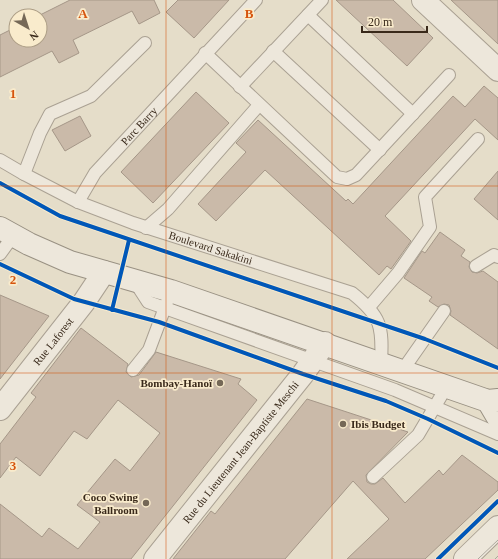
<svg xmlns="http://www.w3.org/2000/svg" width="498" height="559" font-family="'Times New Roman',serif">
	<style>
		.building { fill: #cabaa9; stroke: #a59788 }
		.lines { fill: none; stroke-linecap: round; stroke-linejoin: round }
		.service-casing { stroke: #aaa193; stroke-width: 14 }
		.minor-casing { stroke: #aaa193; stroke-width: 24 }
		.tertiary-casing { stroke: #aaa193; stroke-width: 24 }
		.secondary-casing { stroke: #999183; stroke-width: 24 }
		.service { stroke: #ede7db; stroke-width: 12 }
		.minor { stroke: #ede7db; stroke-width: 22 }
		.tertiary { stroke: #ede7db; stroke-width: 22 }
		.secondary { stroke: #ede7db; stroke-width: 22 }
		.tram { stroke: #aba69c; stroke-width: 1 }
		.cycleway-casing { stroke: #f9ebcc; stroke-width: 6 }
		.cycleway { stroke: #0057b8; stroke-width: 4 }
		.grid { fill: none; stroke: #d6540d; stroke-width: 1; stroke-opacity: 0.55 }
		.poi-dot { fill: #756857; stroke: #f9ebcc; stroke-width: 1.5 }
		.labels { text-anchor: middle; dominant-baseline: central; stroke-width: 3.5; stroke-linejoin: round; paint-order: stroke }
		.street-label { font-size: 11px; fill: #39291a; stroke: #f9ebcc }
		.poi-label { font-size: 11px; font-weight: bold; fill: #39291a; stroke: #f9ebcc; text-anchor: end }
		.grid-label { font-size: 13px; text-anchor: middle; font-weight: bold; fill: #d6540d; stroke: #f9ebcc; stroke-width: 3.5; stroke-linejoin: round; paint-order: stroke }
	</style>
	<rect width="100%" height="100%" fill="#e5ddc9"/>
	<path class="building" d="M70,0H154L160,13L139,24L132,11L73,40L79,53L59,63L52,51L0,77V35L16,27V40H40V16H38Z
		M178,0H229L194,38L166,12Z
		M336,0H393L433,38L407,66Z
		M451,0H498V44Z
		M484,86L498,98V140L475,119L385,216L411,241L391,269L387,266L379,275L265,170L216,221L198,204L246,152L236,143L258,120L346,201L348,199L353,204L453,96L465,107Z
		M196,92L229,123L153,203L121,172Z
		M80,116L91,136L65,151L52,130Z
		M498,171V220L474,199Z
		M440,232L465,250L461,256L470,262L469,267L472,272L477,273L483,271L498,282V349L450,315L451,311L449,305L444,304L438,307L429,301L432,297L404,278L422,251L425,253Z
		M0,295L49,316L0,379Z
		M81,328L128,364L126,372L131,377L139,375L156,352L241,379L238,384L257,400L131,559H0V504L42,537L49,528L78,549L100,522L77,505L115,459L130,471L160,433L118,400L87,439L74,431L40,476L16,457L0,478V444L36,397L31,393Z
		M307,399L408,432L366,475L367,482L371,484H375L383,478L405,503L439,470L443,475L462,455L498,482V490L425,559H347L389,519L353,481L285,559H173L211,511L215,514Z"/>
	<g class="lines">
		<g class="service-casing">
			<g id="service">
				<path d="M308,15L413,114"/>
				<path d="M273,51L380,150"/>
				<path d="M205,53L337,177L347,179L356,175L449,75"/>
				<path d="M240,87L322,0"/>
				<path id="s1" d="M0,160L24,174L78,202L133,223L352,293C381,316 383,326 381,363"/>
				<path d="M24,174L40,133L50,114L91,96L145,43"/>
				<path id="s2" d="M78,202L95,173L256,0"/>
				<path d="M146,228L168,209L259,105"/>
				<path d="M0,254L13,236"/>
				<path d="M476,266L494,255L498,257"/>
				<path d="M135,282L148,302L395,390L498,434"/>
				<path d="M369,307L398,273L430,227L425,197L478,139"/>
				<path d="M133,370L149,350L167,302"/>
				<path d="M402,371L444,311"/>
				<path d="M373,477L418,435L447,386"/>
			</g>
		</g>
		<g class="minor-casing">
			<g id="minor">
				<path d="M423,0L498,70"/>
				<path id="s3" d="M0,409L84,302L104,272"/>
				<path id="s4" d="M155,559L303,374L325,343"/>
			</g>
		</g>
		<g class="tertiary-casing">
			<path id="tertiary" d="M465,559L498,527"/>
		</g>
		<g class="secondary-casing">
			<path id="secondary" d="M0,228L29,244L70,262L171,291L488,401L498,400
				M488,401L498,418"/>
		</g>
		<use href="#service" class="service"/>
		<use href="#minor" class="minor"/>
		<use href="#tertiary" class="tertiary"/>
		<use href="#secondary" class="secondary"/>
		<path class="tram" d="M478,559L498,540
			M495,559L498,556"/>
		<g class="cycleway-casing">
			<path id="cycleway" d="M0,183L60,216L425,339L498,368
				M0,264L74,299L159,322L303,374L386,401L428,419L498,453
				M112,310L129,240
				M438,559L498,501"/>
		</g>
		<use href="#cycleway" class="cycleway"/>
	</g>
	<path class="grid" d="M166,0V559M332,0V559M0,186H498M0,373H498"/>
	<g class="poi-dot">
		<circle cx="220" cy="383" r="4"/>
		<circle cx="343" cy="424" r="4"/>
		<circle cx="146" cy="503" r="4"/>
	</g>
	<g class="labels">
		<g class="street-label">
			<text stroke="none"><textPath href="#s2" startOffset="98">Parc Barry</textPath></text>
			<text stroke="none"><textPath href="#s1" startOffset="229">Boulevard Sakakini</textPath></text>
			<text stroke="none"><textPath href="#s3" startOffset="86">Rue Laforest</textPath></text>
			<text stroke="none"><textPath href="#s4" startOffset="137">Rue du Lieutenant Jean-Baptiste Meschi</textPath></text>
		</g>
		<g class="poi-label">
			<text x="212" y="383">Bombay-Hanoï</text>
			<text x="351" y="424" text-anchor="start">Ibis Budget</text>
			<text x="138" y="497">Coco Swing<tspan x="138" dy="13">Ballroom</tspan></text>
		</g>
	</g>
	<g class="grid-label">
		<text x="83" y="18">A</text>
		<text x="249" y="18">B</text>
		<text x="13" y="98">1</text>
		<text x="13" y="284">2</text>
		<text x="13" y="470">3</text>
	</g>
	<g transform="translate(28 28) rotate(141)"><circle r="19" fill="#f9ebcc" stroke="#ac9d85"/>
	<path d="M0-3L7 15L0 10L-7 15Z" fill="#756857"/>
	<text y="-6" font-size="11" font-weight="bold" text-anchor="middle" fill="#39291a">N</text>
	</g>
	<path d="M362 26v6h65v-6" fill="none" stroke="#39291a" stroke-width="2"/>
	<text x="368" y="26" font-size="12" fill="#39291a" stroke="#f9ebcc" stroke-width="3" paint-order="stroke">20 m</text>
</svg>
